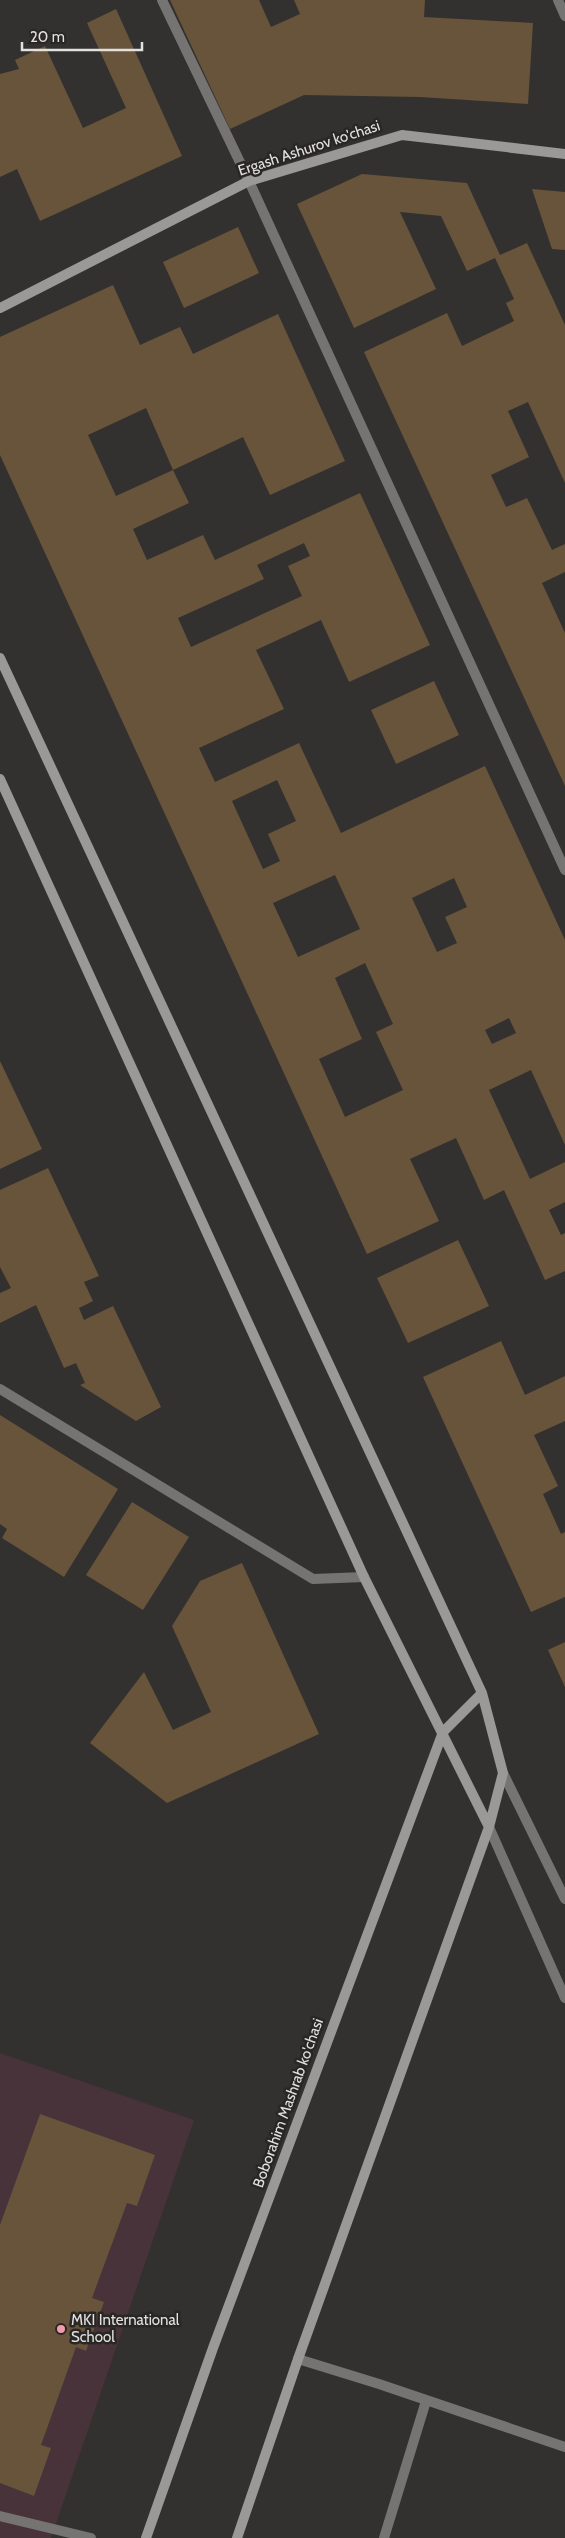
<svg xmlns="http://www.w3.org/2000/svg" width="565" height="2538" font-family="Cabin,sans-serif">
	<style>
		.education { fill: #473339 }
		.building { fill: #67543b; fill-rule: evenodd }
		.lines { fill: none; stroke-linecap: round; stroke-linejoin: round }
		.lane { stroke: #757473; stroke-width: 10 }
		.street { stroke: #757473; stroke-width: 10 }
		.secondary { stroke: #9b9997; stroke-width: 10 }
		.poi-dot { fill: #f39aac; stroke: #292725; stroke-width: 2 }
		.labels { text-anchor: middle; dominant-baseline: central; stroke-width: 5; stroke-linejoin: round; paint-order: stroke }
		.street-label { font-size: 15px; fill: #e3e1e0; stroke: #292725 }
		.poi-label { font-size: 15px; fill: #e3e1e0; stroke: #292725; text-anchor: start }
	</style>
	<rect width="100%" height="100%" fill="#33312f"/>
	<path class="education" d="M0,2053L194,2120L51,2538H0Z"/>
	<path class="building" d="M170,0H259L271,27L300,14L294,0H425L424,17L533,23L528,104L420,97L304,95L230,129Z
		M116,9L182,156L40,221L17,169L0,177V74L19,69L15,60L45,46L83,128L126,108L87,23Z
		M362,174L467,183L500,255L527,243L565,325V483L528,402L508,411L529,457L491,475L506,507L527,498L552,550L565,544V572L542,583L565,633V786L364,352L447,313L462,346L514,321L506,303L514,299L495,258L467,271L441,216L400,212L436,289L354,328L297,204Z
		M532,189L565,192V250L552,249Z
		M238,227L259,273L184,308L163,262Z
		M113,285L140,345L180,327L193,354L278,314L345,461L270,495L243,437L173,470L189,503L133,529L147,560L203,535L215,560L360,493L430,645L349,682L321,620L256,650L284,709L199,748L215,782L299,743L341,833L485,766L565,940V1145L531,1070L489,1090L530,1179L565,1162V1202L549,1210L561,1235L565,1233V1271L545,1280L504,1190L484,1200L456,1138L410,1159L439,1221L367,1254L0,455V337ZM146,408L173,470L116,496L88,435ZM304,543L310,556L288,566L302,596L191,647L178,618L264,579L257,565ZM277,780L296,821L268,834L280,861L263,869L232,801ZM335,875L360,929L298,957L273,903ZM454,878L467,907L445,917L457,943L437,952L412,898ZM365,963L393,1024L376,1032L403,1090L345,1117L319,1059L362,1039L335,978ZM509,1018L516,1033L492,1044L485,1030Z
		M434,681L459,735L396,764L371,710Z
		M0,1061L42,1149L0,1169Z
		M48,1168L99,1276L84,1282L93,1301L79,1308L84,1320L113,1306L161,1407L136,1421L80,1385L85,1383L76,1363L64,1368L36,1305L0,1323V1293L11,1288L0,1267V1190Z
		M458,1240L489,1306L408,1343L377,1278Z
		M501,1341L525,1395L565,1376V1421L534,1435L558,1486L543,1494L561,1534L565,1532V1597L531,1612L423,1377Z
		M0,1415L118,1489L64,1577L2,1538L7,1529L0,1524Z
		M132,1502L189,1537L143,1610L86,1575Z
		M242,1563L319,1734L167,1803L90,1743L144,1672L173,1730L211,1712L172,1626L200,1581Z
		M565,1642V1687L548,1650Z
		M40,2114L155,2155L137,2206L127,2203L92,2298L104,2302L86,2351L76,2347L41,2445L51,2448L34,2496L0,2483V2225Z"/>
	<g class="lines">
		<path class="lane" d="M298,2359L379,2384L565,2447
			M0,2516L91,2538
			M384,2538L426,2401"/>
		<path class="street" d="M162,0L249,181L565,870
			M558,0L565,16
			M0,1389L313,1579L364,1577
			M503,1773L565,1899
			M489,1827L565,1998"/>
		<path class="secondary" d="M0,308L249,181L402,135L565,154
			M0,658L482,1693L503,1773L489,1827L298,2359L237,2538
			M0,779L364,1577L489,1827
			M146,2538L213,2348L443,1732L482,1693"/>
	</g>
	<circle class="poi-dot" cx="61" cy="2329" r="5"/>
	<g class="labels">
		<g class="street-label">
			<text transform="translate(309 148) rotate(-18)">Ergash Ashurov ko'chasi</text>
			<text transform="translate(288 2103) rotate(-70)">Boborahim Mashrab ko'chasi</text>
		</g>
		<g class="poi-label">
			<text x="71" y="2320">MKI International<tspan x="71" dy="17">School</tspan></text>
		</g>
	</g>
	<path d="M22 42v8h120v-8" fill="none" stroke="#e3e1e0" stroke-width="2.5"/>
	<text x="30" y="42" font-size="15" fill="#e3e1e0" stroke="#292725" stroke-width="4" paint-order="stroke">20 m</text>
</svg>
